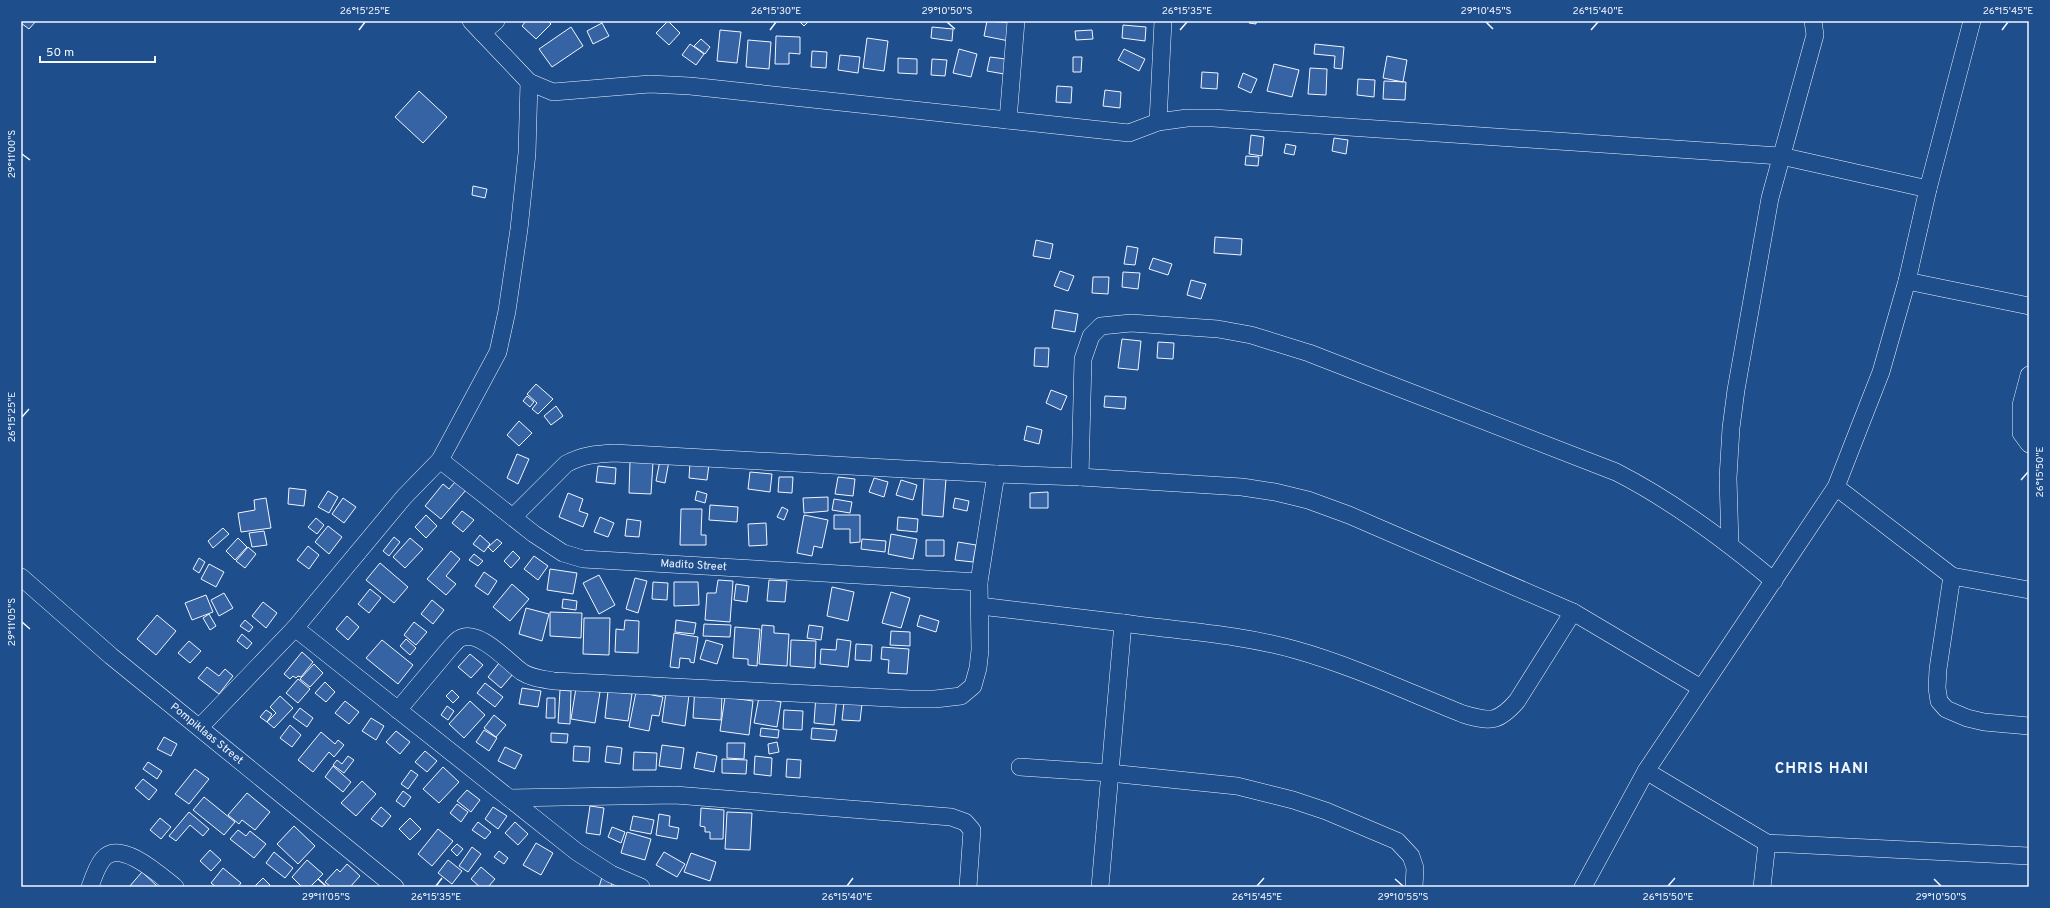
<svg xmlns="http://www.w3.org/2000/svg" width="2050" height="908" font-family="Overpass,sans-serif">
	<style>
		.building { fill: #3563a3; stroke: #f2f6ff }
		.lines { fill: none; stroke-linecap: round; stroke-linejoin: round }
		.minor-casing { stroke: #f2f6ff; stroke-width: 18 }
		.minor { stroke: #1f4e8c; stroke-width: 17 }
		.ticks { fill: none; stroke: #f2f6ff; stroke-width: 1.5 }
		.labels { text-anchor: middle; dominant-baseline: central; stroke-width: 3; stroke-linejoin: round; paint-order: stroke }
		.street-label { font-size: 11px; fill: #f2f6ff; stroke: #1f4e8c }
		.district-label { font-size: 15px; font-weight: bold; letter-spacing: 1px; fill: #f2f6ff; stroke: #1f4e8c }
		.neatline { fill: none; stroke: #f2f6ff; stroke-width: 1.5 }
		.ticks-label { font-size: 10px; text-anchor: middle; fill: #f2f6ff }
	</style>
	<rect width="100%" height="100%" fill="#1f4e8c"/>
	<path class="building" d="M23,21H36L29,29L21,23Z
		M526,21H548L551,24L536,39L522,26Z
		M668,21L680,33L669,45L656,33Z
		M799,21H809L804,26Z
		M987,21L1012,23L1009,41L984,36Z
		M1250,21H1256V24L1249,23Z
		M602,23L609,36L593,44L587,31Z
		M1123,25L1146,27L1145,41L1122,38Z
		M571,27L583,46L552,67L539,49Z
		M932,27L953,29L952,41L931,38Z
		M720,30L741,32L737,63L717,61Z
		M1092,30L1093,39L1076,40L1075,31Z
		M776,36L800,37V54L789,53V64H775Z
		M867,38L888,41L884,71L863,68Z
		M701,39L710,47L705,54L694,46Z
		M748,40L771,42L769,69L746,67Z
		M690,44L704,54L696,65L682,55Z
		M1315,44L1344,47L1342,69L1334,68L1335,56L1314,54Z
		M959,49L977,54L971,77L953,73Z
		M1124,49L1145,59L1139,71L1118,60Z
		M812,51L827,52L826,68L811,67Z
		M840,55L860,57L858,73L838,70Z
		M1387,56L1407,60L1403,82L1383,78Z
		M990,57L1006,59L1004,74L987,71Z
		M1073,57H1082L1081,72H1073Z
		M898,58L917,59V74L898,73Z
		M932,59L947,60L945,76L931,75Z
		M1274,64L1299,70L1292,97L1267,91Z
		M1310,68L1327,69L1326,95L1308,94Z
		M1202,72L1218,73L1217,89L1201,88Z
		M1243,73L1257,79L1251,93L1238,87Z
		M1358,79L1375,80L1374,97L1357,95Z
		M1384,81L1406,82L1405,100L1383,99Z
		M1057,86L1072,87L1071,103L1056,102Z
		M1105,90L1121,92L1120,108L1103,106Z
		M419,91L447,117L423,143L395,117Z
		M1251,135L1264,137L1262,156L1249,154Z
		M1334,138L1348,140L1346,154L1332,151Z
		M1286,144L1296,146L1294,155L1284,153Z
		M1246,156L1259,157L1258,166L1245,165Z
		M473,186L487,189L485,198L472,195Z
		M1215,237L1242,239L1241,255L1214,253Z
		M1036,240L1053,244L1050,259L1033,256Z
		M1127,246L1138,248L1135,265L1124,264Z
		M1153,258L1172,264L1168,275L1149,269Z
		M1060,271L1074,276L1068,291L1054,286Z
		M1123,272L1140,273L1138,289L1122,287Z
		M1093,277H1109L1108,294L1092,293Z
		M1191,280L1206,284L1201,299L1187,295Z
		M1055,310L1078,314L1075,332L1052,328Z
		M1122,339L1141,341L1138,370L1118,368Z
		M1158,342L1174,343L1173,359L1157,358Z
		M1035,348H1049L1048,367L1034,366Z
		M536,384L553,399L538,414L532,409L537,403L527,394Z
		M1051,390L1067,396L1061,410L1046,403Z
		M527,396L534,402L530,407L523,401Z
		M1105,396L1126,397L1125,409L1104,407Z
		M556,406L563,416L551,425L544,416Z
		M519,421L532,433L519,446L507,435Z
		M1027,426L1042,430L1039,444L1024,440Z
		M517,454L529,459L518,484L507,478Z
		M660,460L669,461L665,483L656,481Z
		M630,461L653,462L651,494L629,493Z
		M690,462L709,464L707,480L689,478Z
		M598,466L616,468L615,484L596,482Z
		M750,472L772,474L770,492L748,489Z
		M779,477H793L792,493L778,492Z
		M838,477L855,479L853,496L835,494Z
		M924,477L946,479L943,517L922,515Z
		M874,478L888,482L884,497L869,492Z
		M901,480L917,485L913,500L896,495Z
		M455,482L466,490L441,519L425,506L443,484L449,489Z
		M289,488L306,490L304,506L288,504Z
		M328,491L338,497L329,513L318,507Z
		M697,491L707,494L705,503L695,500Z
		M1048,492V508H1030V493Z
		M568,493L583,499L579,511L588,514L583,527L559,517Z
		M828,497V511L804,513L803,498Z
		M266,498L271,528L241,532L238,513L255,510L254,500Z
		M343,498L356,507L344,523L332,514Z
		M955,498L969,501L967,511L953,508Z
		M834,499L852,502L850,513L832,510Z
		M710,505L738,507L737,522L709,520Z
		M782,507L788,510L784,520L777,517Z
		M681,509H702L701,535H706V545H680Z
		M462,511L474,520L463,532L452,523Z
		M426,515L437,526L426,538L415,527Z
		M804,515L828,520L822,548L814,546L812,556L797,553Z
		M834,515H860V542L850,543V529H834Z
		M600,517L614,523L608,537L594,532Z
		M898,517L918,519L917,532L897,530Z
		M316,518L324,525L317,534L308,527Z
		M627,519L641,521L639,537L625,536Z
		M766,523L767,545L749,546L748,524Z
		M328,526L342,537L329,554L315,542Z
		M223,528L229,534L213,548L208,541Z
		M264,531L267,545L252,547L249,533Z
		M891,534L917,539L913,559L888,554Z
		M480,535L490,544L484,552L473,544Z
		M394,537L400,542L389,556L383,551Z
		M238,538L247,547L235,560L226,551Z
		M410,538L423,549L405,568L393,557Z
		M497,539L502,543L493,552L488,547Z
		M862,539L886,541L885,552L861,549Z
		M926,540H944V556H926Z
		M958,542L976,545L973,562L955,560Z
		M308,546L319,555L309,569L297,560Z
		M248,547L256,554L245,568L236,561Z
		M451,551L460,559L446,576L456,584L446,595L427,579Z
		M513,551L520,558L511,568L504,561Z
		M474,554L483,561L478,566L469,560Z
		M534,556L548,566L538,580L524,569Z
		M199,558L205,562L199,573L193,569Z
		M380,563L408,587L394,603L366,580Z
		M209,564L224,572L216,587L201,579Z
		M550,569L577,573L573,594L547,590Z
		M484,572L497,581L488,595L475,586Z
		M599,575L615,605L599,614L583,583Z
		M635,578L647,581L638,613L626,609Z
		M718,580L733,581L730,622L705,620L707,593H716Z
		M769,580L787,581L785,602L767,601Z
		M653,582L668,583L667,600L652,599Z
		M674,582H698L699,605L674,606Z
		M512,584L529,599L510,621L493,607Z
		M736,584L749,586L747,602L734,600Z
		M832,587L854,592L848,621L827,616Z
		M370,589L381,598L369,613L358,604Z
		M891,592L910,598L901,628L882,623Z
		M224,593L233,608L219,616L211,600Z
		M206,595L213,612L192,620L185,603Z
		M563,599L577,601L576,610L562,608Z
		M432,600L444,610L433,624L421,614Z
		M263,602L277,613L266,628L252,616Z
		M526,608L549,614L542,641L519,634Z
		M550,612L582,613L581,638L550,636Z
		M209,614L216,626L210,630L203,618Z
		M157,615L176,631L156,655L137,639Z
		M920,615L939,621L936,632L917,626Z
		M347,616L359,627L348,640L336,629Z
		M584,618H610L609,655L583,654Z
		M245,620L253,627L249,632L240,626Z
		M625,620L639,621L638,653L615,652L616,629L624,630Z
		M676,620L696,623L694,634L675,632Z
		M414,622L427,632L416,645L404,635Z
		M704,624L731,625L730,637L703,636Z
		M762,625L774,626V633L789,634L787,666L759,664Z
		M809,625L823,627L821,640L807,638Z
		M735,627L760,629L757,666L748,665V659L733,658Z
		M891,631L910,632V646L890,645Z
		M674,633L698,637L694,663L690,662V659L680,658L679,668L670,667Z
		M242,634L252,643L247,649L237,641Z
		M406,639L416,648L410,655L400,646Z
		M837,639L851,641L848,667L820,664L821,649L836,650Z
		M382,640L413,665L398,684L366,658Z
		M706,640L723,645L717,664L700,659Z
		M791,640L816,641L815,668L790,666Z
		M189,641L201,651L190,663L178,653Z
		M856,644L872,645L871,661L855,660Z
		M882,647L909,649L907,674L888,673L889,660L881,659Z
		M302,652L313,662L301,677L298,676L296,678L293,676L290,679L284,674Z
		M470,654L483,665L471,678L458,667Z
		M499,663L513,674L501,688L488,677Z
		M314,664L323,673L310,687L300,679Z
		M207,667L219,676L225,669L233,676L219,694L198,678Z
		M298,679L310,689L298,703L286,693Z
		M325,682L335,692L326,702L315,693Z
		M485,683L503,697L495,707L477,693Z
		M695,686L722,695L721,720L693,718Z
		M522,688L541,691L538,707L519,704Z
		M576,688L600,692L595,723L571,719Z
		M452,690L459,697L453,703L446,696Z
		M560,690L571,691L570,724L558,723Z
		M608,691L632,694L628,721L605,718Z
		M636,692L663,697L659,716L652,715L649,731L629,727Z
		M666,692L689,695L685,726L662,722Z
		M816,695L837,697L834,725L814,723Z
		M280,696L293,708L274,728L267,722L276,713L270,707Z
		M725,697L753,701L749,735L720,731Z
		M759,697L781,702L777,727L754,723Z
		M547,698H555V718H546Z
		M345,701L359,712L349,724L335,713Z
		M470,701L485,715L464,738L449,724Z
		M844,702L862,704L860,721L842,720Z
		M447,706L454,711L448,720L441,715Z
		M300,708L313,718L307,727L293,717Z
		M266,710L272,714L267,722L260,717Z
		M784,710L803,711L802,730L783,729Z
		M494,715L506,725L496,737L484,728Z
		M371,718L384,726L376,740L362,731Z
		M290,725L301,735L292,747L280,738Z
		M761,728L779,730L778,738L760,736Z
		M812,728L837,730L835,741L811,739Z
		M484,730L497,738L489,751L476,742Z
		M396,731L410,742L400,754L386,742Z
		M321,732L335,744L338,740L344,745L334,757L329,752L313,772L298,760Z
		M551,733L568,734L567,743L551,742Z
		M164,737L177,744L171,756L157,749Z
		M777,742L779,752L769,754L768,744Z
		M727,743H745L744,759L727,758Z
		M662,745L684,748L681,769L659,766Z
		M574,746L590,747L589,762L573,761Z
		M607,746L622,748L620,764L605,762Z
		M505,747L522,755L515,769L498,761Z
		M425,751L437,761L427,772L415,762Z
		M634,752L657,753L656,770H633Z
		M697,752L717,756L714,772L694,768Z
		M348,756L354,760L344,773L333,765L337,760L342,764Z
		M755,756L772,758L771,776L754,774Z
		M722,759L747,760L746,774L722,773Z
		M787,759L801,760L800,778L786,777Z
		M148,762L162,771L157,779L143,769Z
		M333,766L351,782L343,792L325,777Z
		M443,767L459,782L439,803L423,789Z
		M195,769L209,779L189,804L175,794Z
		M411,770L418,775L408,789L401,784Z
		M143,779L157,790L149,800L135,788Z
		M362,781L376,794L356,816L341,803Z
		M467,790L480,800L471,812L457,801Z
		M403,791L411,797L404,807L396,801Z
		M247,793L270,812L255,830L242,820L239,824L228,815Z
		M204,797L235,822L224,835L193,810Z
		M457,804L468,812L461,822L450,813Z
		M590,806L604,808L600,835L586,833Z
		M381,807L391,816L382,827L371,819Z
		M493,807L507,816L498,829L485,819Z
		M701,808L724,810L723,839H710V832H705V827L700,826Z
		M189,812L209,829L203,836L190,825L176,841L169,836Z
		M727,812L752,813L750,850L725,849Z
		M659,814L670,816L669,826L679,828L677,839L656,835Z
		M633,816L654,820L651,834L630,830Z
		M160,818L171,827L161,839L150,830Z
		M410,818L421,829L410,840L399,829Z
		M478,822L491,832L485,839L472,830Z
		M515,822L528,834L518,845L505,833Z
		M294,826L315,846L298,864L277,844Z
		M612,827L625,832L621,843L608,837Z
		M438,829L453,841L432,866L418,854Z
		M238,830L246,836L250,831L266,844L254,858L230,839Z
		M627,832L651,839L645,860L621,853Z
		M536,843L553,853L541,875L523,865Z
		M457,844L463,849L457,856L451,850Z
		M472,847L481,854L468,872L459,866Z
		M210,850L221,860L211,871L200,861Z
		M499,851L508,858L504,864L494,857Z
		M274,852L293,868L285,878L266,863Z
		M664,852L685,864L677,877L656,865Z
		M691,853L716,862L710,881L684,872Z
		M307,860L323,874L310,887H302L292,877Z
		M448,860L462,871L452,884L438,873Z
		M347,864L360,876L350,887H331L325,882L337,869L340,872Z
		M481,867L495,879L488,887H480L471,879Z
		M223,868L241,883L238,887H216L211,883Z
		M142,872L157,886L156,887H129Z
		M602,877L613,881L611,887H599Z
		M263,878L270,885L268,887H254Z"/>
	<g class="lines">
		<g class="minor-casing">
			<g id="minor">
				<path d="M471,21L529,82L553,92L650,84L690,86L1129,133L1158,122L1187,118H1213L1781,156L1928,189"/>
				<path d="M482,33L496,21"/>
				<path d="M1008,120L1016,21"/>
				<path d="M1158,122L1163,21"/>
				<path d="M1907,281L2029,306"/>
				<path d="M2029,375L2021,405V433L2029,444"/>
				<path id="s1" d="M440,460L534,534L563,553L583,559L979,582"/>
				<path d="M1080,477L1083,359L1091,336L1101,326L1131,323L1218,329L1251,335L1309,353L1616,472C1673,501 1725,540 1774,581"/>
				<path d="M1836,487L1952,576L2029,590"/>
				<path d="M513,517L566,464C582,455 596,454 614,453L996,474L1080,477L1242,487L1275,492L1308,500L1349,515L1573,612L1701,688"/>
				<path d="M1730,544L1728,478L1731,428L1736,390L1770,198L1815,35L1813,21"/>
				<path d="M1952,576L1938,669L1937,688L1939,701L1946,709L1967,718L1984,722L2029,726"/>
				<path id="s2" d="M21,577L111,656L395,887"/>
				<path d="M980,606L1123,623"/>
				<path d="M295,628L577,852L611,874L641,887"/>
				<path d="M398,710L450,648C453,645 456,641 459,639C478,627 508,662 522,672C531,678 543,679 554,681L910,699H935L961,696L973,686L978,668L980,650L979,582L996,474"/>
				<path d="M200,727L295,628L404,497L440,460L498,352L507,311L519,229L527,153L529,82"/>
				<path d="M1020,767L1110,773L1237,786L1293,800L1326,811L1397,841L1411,856L1415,868L1414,887"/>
				<path d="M1646,771L1767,843L2029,856"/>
				<path d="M509,798L675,795L951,817L965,822L972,830L968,887"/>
				<path d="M90,887C93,878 97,866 103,859C120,838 161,876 175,887"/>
				<path d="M1100,887L1123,623C1180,631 1240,634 1296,650C1353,666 1408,692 1463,714C1490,722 1498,723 1517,701L1573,612"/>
				<path d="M1583,887L1646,771L1836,487L1881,372L1907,281L1928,189L1972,21"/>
				<path d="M1762,887L1767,843"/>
			</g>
		</g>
		<use href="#minor" class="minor"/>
	</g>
	<path class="ticks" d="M947,22L955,29M1486,22L1493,29M359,30L365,22M770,30L776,22M1180,30L1187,22M1591,30L1598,22M2002,30L2008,22M22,154L30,160M22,417L29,409M2021,480L2028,472M22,622L30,629M318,879L326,886M1395,879L1403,886M1934,879L1941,886M436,886L442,878M847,886L853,878M1257,886L1264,878M1668,886L1675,878"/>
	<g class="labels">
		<g class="street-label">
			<text stroke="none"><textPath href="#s1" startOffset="286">Madito Street</textPath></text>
			<text stroke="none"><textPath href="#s2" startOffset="243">Pompiklaas Street</textPath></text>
		</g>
		<g class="district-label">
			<text x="1822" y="769">CHRIS HANI</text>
		</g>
	</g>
	<rect width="2050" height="908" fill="none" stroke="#1f4e8c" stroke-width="44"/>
	<path d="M40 56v6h115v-6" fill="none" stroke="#f2f6ff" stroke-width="2"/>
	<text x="46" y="56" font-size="12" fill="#f2f6ff" stroke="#1f4e8c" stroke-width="3" paint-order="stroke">50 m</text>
	<rect x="22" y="22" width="2006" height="864" class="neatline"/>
	<g class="ticks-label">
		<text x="365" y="14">26°15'25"E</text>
		<text x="776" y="14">26°15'30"E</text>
		<text x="947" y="14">29°10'50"S</text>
		<text x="1187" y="14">26°15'35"E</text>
		<text x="1486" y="14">29°10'45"S</text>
		<text x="1598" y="14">26°15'40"E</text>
		<text x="2008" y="14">26°15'45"E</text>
		<text transform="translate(11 154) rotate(-90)" y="4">29°11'00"S</text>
		<text transform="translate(11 417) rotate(-90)" y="4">26°15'25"E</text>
		<text transform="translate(2039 472) rotate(-90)" y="4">26°15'50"E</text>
		<text transform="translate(11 622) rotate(-90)" y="4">29°11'05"S</text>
		<text x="326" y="900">29°11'05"S</text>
		<text x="436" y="900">26°15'35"E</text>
		<text x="847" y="900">26°15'40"E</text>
		<text x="1257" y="900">26°15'45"E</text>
		<text x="1403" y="900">29°10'55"S</text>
		<text x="1668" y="900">26°15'50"E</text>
		<text x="1941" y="900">29°10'50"S</text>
	</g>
</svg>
